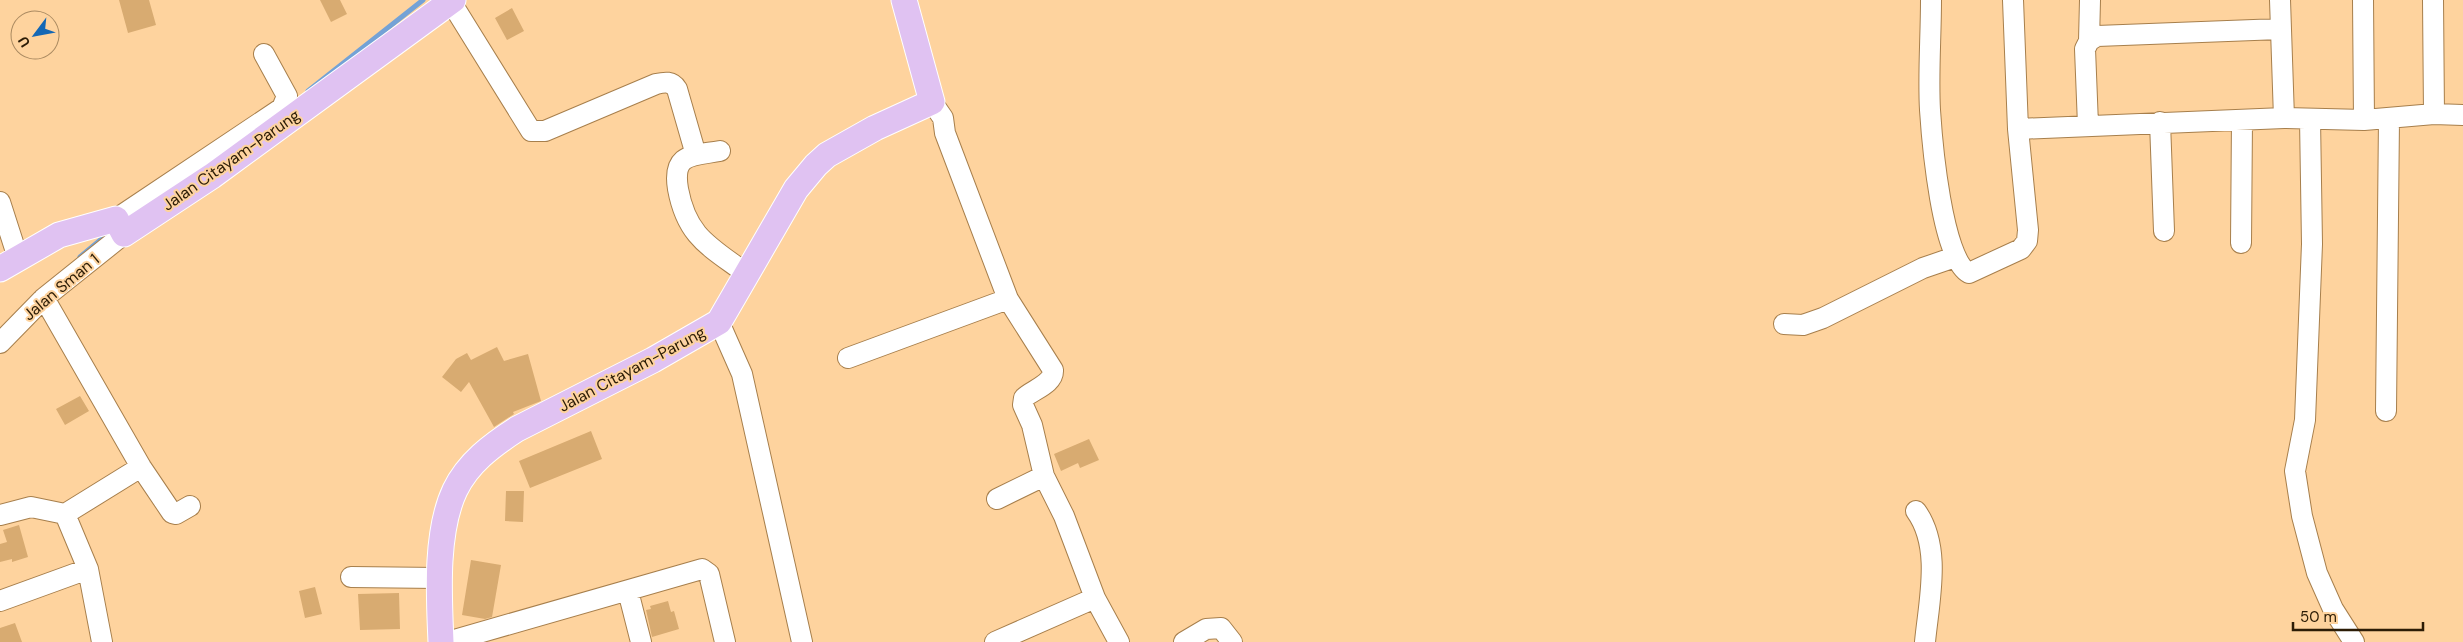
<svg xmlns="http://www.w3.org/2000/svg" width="2463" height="642" font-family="'DM Sans',sans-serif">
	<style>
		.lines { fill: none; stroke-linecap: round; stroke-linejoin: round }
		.stream { stroke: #74a2d6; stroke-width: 5 }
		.building { fill: #d8ab71 }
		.minor-casing { stroke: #a77f4c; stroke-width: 22 }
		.major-casing { stroke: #fff; stroke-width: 27 }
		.minor { stroke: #fff; stroke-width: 20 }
		.major { stroke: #e0c2f2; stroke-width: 25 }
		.labels { text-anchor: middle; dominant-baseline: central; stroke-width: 4; stroke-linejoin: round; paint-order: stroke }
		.street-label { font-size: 16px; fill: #2c1c06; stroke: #fed39e }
	</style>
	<rect width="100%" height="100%" fill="#fed39e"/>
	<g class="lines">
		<path class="stream" d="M308,91L423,0
			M80,257L110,232"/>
	</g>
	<path class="building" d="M119,0H149L156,25L128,33Z
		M320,0H340L347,14L331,22Z
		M512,8L524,31L507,40L495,18Z
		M497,347L504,361L528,354L541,401L513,412L514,414L494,427L469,382L461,392L442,377L456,359L467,353L471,360Z
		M80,396L89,411L65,425L56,409Z
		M591,431L602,459L530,488L519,461Z
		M1089,439L1099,460L1080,468L1078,463L1061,471L1054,454Z
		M506,491H524L523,522L505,521Z
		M19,525L28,557L12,562V559L0,562V544L7,542L3,530Z
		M471,560L501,565L492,617L485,619L462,615Z
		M315,587L322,614L305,618L299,591Z
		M399,593L400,629L360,630L358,594Z
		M668,601L671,612L674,611L679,629L652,637L646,610L651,609L650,606Z
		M15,623L22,642H0V628Z"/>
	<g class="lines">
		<g class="minor-casing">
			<path id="minor" d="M1931,0C1931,37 1928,74 1930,110C1932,141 1942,260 1969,273L2021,249L2027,241L2028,230L2018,129
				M2013,0L2018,129L2284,118L2364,120L2434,114L2463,115
				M2280,0L2284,118
				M2363,0L2364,120
				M2433,0L2434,114
				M451,2L531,131H545L656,84C665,82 672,81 677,89L696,155
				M2089,41L2090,0
				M932,102L943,118L945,133L1008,299L1053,370C1054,384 1032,390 1024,398L1023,405L1032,425L1044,476L1064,516L1095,598L1119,642
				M2310,119L2312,244L2305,420L2295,471L2302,516L2317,573L2333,609L2354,642
				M2160,122L2164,231
				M2088,125L2085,49L2089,41L2097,36L2280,29
				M720,151C692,156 672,153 678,189C687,238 711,247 748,275
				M0,202L18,258
				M116,219L282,108L287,96L264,54
				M2241,243L2242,120
				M44,298L141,467L172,513L176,514L190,506
				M719,322L742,374L802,642
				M1784,324L1803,325L1823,318L1923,268L1955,257
				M0,343L44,298L124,234
				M848,358L1008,299
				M2386,411L2389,119
				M997,499L1044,476
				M1916,511C1942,547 1929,600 1925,642
				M65,514L141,467
				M0,515L31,507L65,514L88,569L102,642
				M351,577L438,578
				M628,591L641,642
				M0,601L88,569
				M447,642L702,569L709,574L725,642
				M995,642L1095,598
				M1184,642L1206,629L1221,628L1232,642"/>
		</g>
		<g class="major-casing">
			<path id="major" d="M0,269L59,235L116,219L124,234L212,176L453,0
				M441,642C439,597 435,532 455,490C468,463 492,445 517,429L653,360L719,322L796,189L816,165L827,155L875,128L932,102L904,0"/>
		</g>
		<use href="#minor" class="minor"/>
		<use href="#major" class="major"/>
	</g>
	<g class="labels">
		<g class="street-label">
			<text transform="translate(231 160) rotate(-35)">Jalan Citayam-Parung</text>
			<text transform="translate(61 287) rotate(-40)">Jalan Sman 1</text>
			<text transform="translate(632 369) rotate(-28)">Jalan Citayam-Parung</text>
		</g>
	</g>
	<g transform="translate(35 35) rotate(238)"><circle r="24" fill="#fed39e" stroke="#aa8a61"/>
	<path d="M0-4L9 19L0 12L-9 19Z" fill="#1367b5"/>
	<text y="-8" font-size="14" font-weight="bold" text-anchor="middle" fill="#2c1c06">U</text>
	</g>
	<path d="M2293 622v8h130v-8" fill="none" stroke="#2c1c06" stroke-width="2.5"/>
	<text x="2300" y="622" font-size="15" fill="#2c1c06" stroke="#fed39e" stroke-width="4" paint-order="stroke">50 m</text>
</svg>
